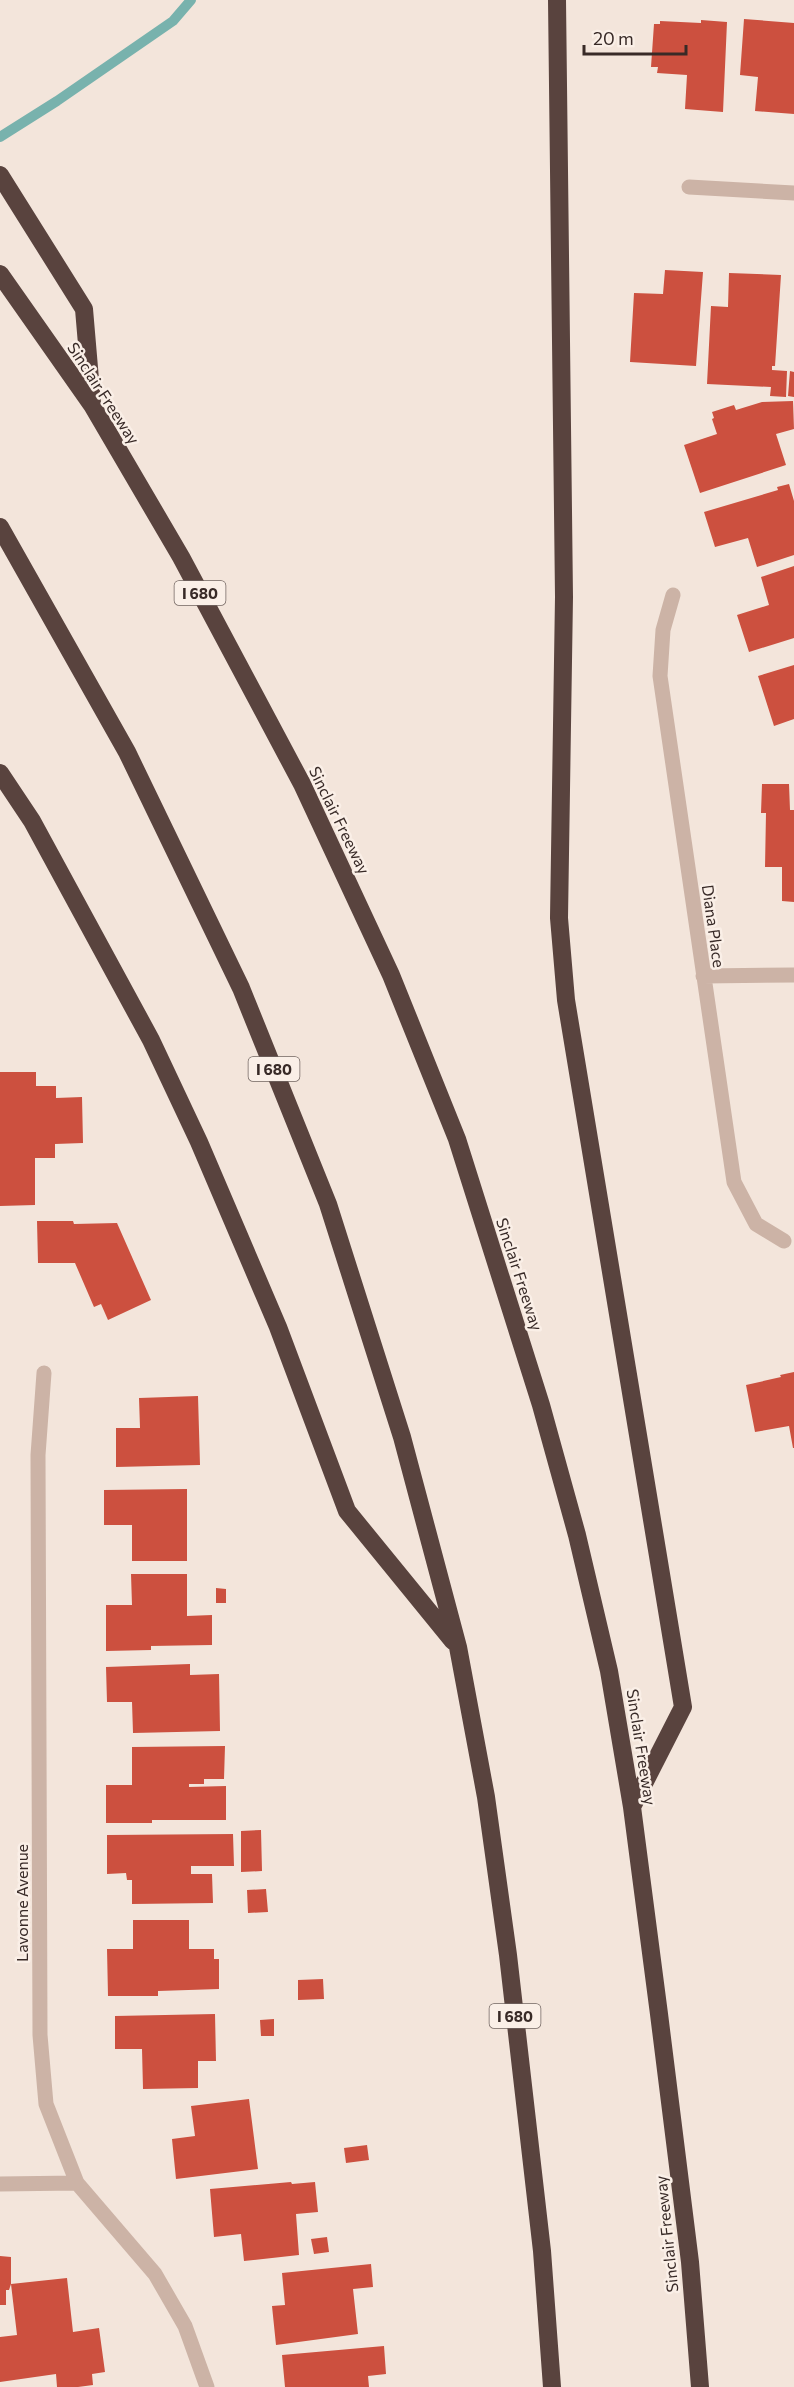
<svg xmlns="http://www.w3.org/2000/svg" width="794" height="2387" font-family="Commissioner,sans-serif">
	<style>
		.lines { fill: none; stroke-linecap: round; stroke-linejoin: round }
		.stream { stroke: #78b2ad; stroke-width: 10 }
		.building { fill: #cc503f }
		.street { stroke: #ccb3a6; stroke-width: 15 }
		.highway { stroke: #59433e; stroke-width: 18 }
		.labels { text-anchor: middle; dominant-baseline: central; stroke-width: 5; stroke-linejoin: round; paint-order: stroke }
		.shield { fill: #faefe7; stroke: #726561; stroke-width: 1.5 }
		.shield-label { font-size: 15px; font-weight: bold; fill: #382a27 }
		.street-label { font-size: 16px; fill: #382a27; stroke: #faefe7 }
	</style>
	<rect width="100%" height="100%" fill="#f3e5db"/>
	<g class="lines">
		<path class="stream" d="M0,137L57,101L173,21L191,0"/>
	</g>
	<path class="building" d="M744,19L794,23V114L755,111L758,77L740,75Z
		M701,20L727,22L723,112L685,109L687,75L657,73L658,67H651L654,24H660V21L701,23Z
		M665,270L703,272L696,366L630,362L634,293L663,294Z
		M729,273L781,275L775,366H772V370L787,371L786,397L770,396L771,387L707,384L711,306L728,307Z
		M790,371L794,372V397L788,396Z
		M793,401L794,429L776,434L786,465L700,493L684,445L717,434L712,419L714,418L712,412L734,405L736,410L762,402Z
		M789,484L794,501V555L757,567L748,538L715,547L704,512L778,490L777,487Z
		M794,566V638L749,652L737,615L769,605L761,577Z
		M794,665V719L774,726L758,676Z
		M762,784H789L790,810H794V902L782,901V867H765L766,813H761Z
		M0,1072H36V1086H56V1098L82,1097L83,1143L55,1144V1158H35V1205L0,1206Z
		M37,1221H73L74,1224L117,1223L151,1300L108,1320L101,1304L94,1307L75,1263H38Z
		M794,1372V1448H793L789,1426L755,1432L746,1385L781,1377L780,1375Z
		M198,1396L200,1465L116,1467V1428H140L139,1398Z
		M187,1489V1561H132V1525H104V1490Z
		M131,1574H187V1616L212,1615V1645L151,1646V1650L106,1651V1605H132Z
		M216,1588L226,1589V1603H216Z
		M190,1664V1675L219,1674L220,1731L133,1733L132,1702H107L106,1667Z
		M225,1746L224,1779H204V1784H189V1787L226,1786V1820H152V1823H106V1785H132V1747Z
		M261,1830L262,1871L241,1872V1831Z
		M233,1834L234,1866H191V1874H212L213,1903L132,1904V1880H127L126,1873L107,1874V1835Z
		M266,1889L268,1912L248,1913L247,1890Z
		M133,1920H189V1949H214V1959H219V1989L158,1991V1996H108L107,1949H133Z
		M323,1979L324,1999L298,2000V1980Z
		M215,2014L216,2061H198V2088L143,2089L142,2049H115V2016Z
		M274,2019V2036H261L260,2020Z
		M249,2099L258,2169L176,2179L172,2139L195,2136L191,2106Z
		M367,2145L369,2160L346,2163L344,2148Z
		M291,2182L292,2184L315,2182L318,2212L296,2214L299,2255L244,2261L241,2234L214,2237L210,2189Z
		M327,2237L329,2252L314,2254L311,2239Z
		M0,2256L11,2257V2284L9,2290H6V2305H0Z
		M371,2264L373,2287L353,2289L358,2334L276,2345L272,2306L285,2305L282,2273Z
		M67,2278L73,2332L99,2328L105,2372L92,2374L93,2385L78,2387H57L56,2374L0,2382V2337L17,2335L11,2284Z
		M384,2346L386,2374L368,2376L369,2387H285L282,2355Z"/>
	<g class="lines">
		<path class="street" d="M689,187L794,193
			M673,595L663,630L660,676L734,1182L756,1224L784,1241
			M703,976L794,975
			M44,1373L38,1455L40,2035L46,2104L77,2183L155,2274L185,2326L207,2387
			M0,2184L77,2183"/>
		<path class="highway" d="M557,0L564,597L559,918L566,1000L683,1707L632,1807
			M0,175L84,309L92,403
			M0,274L92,405L181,557L302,784L391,975L457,1139L541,1405L577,1535L609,1671L632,1807L659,2014L690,2262L700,2387
			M0,527L127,752L241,988L328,1204L402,1437L458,1647L486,1797L508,1955L542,2251L552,2387
			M0,773L32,821L151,1040L199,1142L278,1327L347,1511L453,1641"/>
	</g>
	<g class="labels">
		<g class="shield">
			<rect x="174.5" y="581" width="51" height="24" rx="4.5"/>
			<rect x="248.5" y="1057" width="51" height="24" rx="4.5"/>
			<rect x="489.5" y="2004" width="51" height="24" rx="4.5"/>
		</g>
		<g class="shield-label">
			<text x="200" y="593">I 680</text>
			<text x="274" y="1069">I 680</text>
			<text x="515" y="2016">I 680</text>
		</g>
		<g class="street-label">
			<text transform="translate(104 393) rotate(57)">Sinclair Freeway</text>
			<text transform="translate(340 820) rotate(64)">Sinclair Freeway</text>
			<text transform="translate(714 926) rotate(82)">Diana Place</text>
			<text transform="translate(520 1274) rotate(72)">Sinclair Freeway</text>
			<text transform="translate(642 1747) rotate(81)">Sinclair Freeway</text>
			<text transform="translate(21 1903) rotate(-90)">Lavonne Avenue</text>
			<text transform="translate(666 2234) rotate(-96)">Sinclair Freeway</text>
		</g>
	</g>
	<path d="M584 45v9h102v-9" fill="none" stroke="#382a27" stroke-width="3"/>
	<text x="593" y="45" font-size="18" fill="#382a27" stroke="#faefe7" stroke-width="4.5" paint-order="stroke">20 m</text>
</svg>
